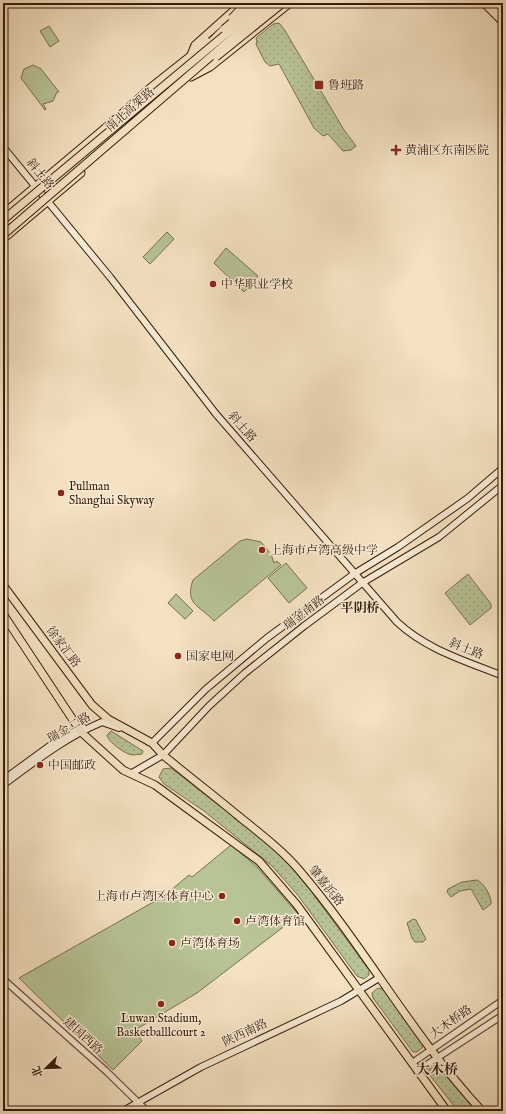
<svg xmlns="http://www.w3.org/2000/svg" width="506" height="1114" font-family="'IM FELL English','Noto Serif SC',serif">
	<style>
		.grass { fill: url(#grass-dots); stroke: #77704f }
		.garden { fill: #b8c496; stroke: #77704f }
		.lines { fill: none; stroke-linecap: round; stroke-linejoin: round }
		.tertiary-casing { stroke: #664d36; stroke-width: 8 }
		.secondary-casing { stroke: #361b08; stroke-width: 8 }
		.primary-casing { stroke: #361b08; stroke-width: 9 }
		.trunk-casing { stroke: #361b08; stroke-width: 9 }
		.tertiary { stroke: #f8ecd7; stroke-width: 5.5 }
		.secondary { stroke: #f8ecd7; stroke-width: 6 }
		.primary { stroke: #f5e2c2; stroke-width: 7 }
		.trunk { stroke: #f5e2c2; stroke-width: 7 }
		.trunk-bridge-casing { stroke: #361b08; stroke-width: 9; stroke-linecap: butt }
		.trunk-bridge { stroke: #f5e2c2; stroke-width: 7 }
		.poi-dot { fill: #8f2418; stroke: #f8ecd7; stroke-width: 1.5 }
		.labels { text-anchor: middle; dominant-baseline: central; stroke-width: 3; stroke-linejoin: round; paint-order: stroke }
		.poi-label { font-size: 12px; fill: #361b08; stroke: #f8ecd7; text-anchor: start }
		.street-label { font-size: 12px; fill: #361b08; stroke: #f8ecd7 }
		.neighbourhood-label { font-size: 13px; font-weight: bold; fill: #361b08; stroke: #f8ecd7 }
		.quarter-label { font-size: 14px; font-weight: bold; fill: #361b08; stroke: #f8ecd7 }
	</style>
	<defs>
		<pattern id="grass-dots" width="8" height="8" patternUnits="userSpaceOnUse"><rect width="8" height="8" fill="#b8c496"/><path d="M2 2h.1M6 6h.1" fill="none" stroke="#9fa880" stroke-width="1.8" stroke-linecap="round"/></pattern>
	</defs>
	<rect width="100%" height="100%" fill="#f5e2c2"/>
	<filter id="stains"><feTurbulence type="fractalNoise" baseFrequency=".005" numOctaves="4"/><feColorMatrix values="0 0 0 0 .2 0 0 0 0 .09 0 0 0 0 .02 0 0 0 .5 -.17"/></filter>
	<radialGradient id="worn" r=".72"><stop offset=".6" stop-color="#630" stop-opacity="0"/><stop offset="1" stop-color="#630" stop-opacity=".3"/></radialGradient>
	<path class="grass" d="M279,23L284,29L344,130L356,146L351,150L343,151L328,134L323,136L314,128L279,64L270,66L265,62L256,44L257,42L256,38L273,24Z
		M468,574L491,604V608L470,625L445,593Z
		M111,731L143,751L142,754C139,754 135,755 132,755C125,754 108,742 107,735Z
		M171,768L221,807L230,810L276,849L311,891L369,970V975L364,979L357,976L297,894L272,866L204,811L164,784L159,777L163,769Z
		M477,880C484,883 492,897 491,904L483,910L471,889L460,891L451,897L447,892L448,889L462,882Z
		M413,919L416,920L426,939L423,942H415L412,938L407,923Z
		M378,988L383,989L423,1044V1047L417,1052H413L373,998L372,993Z
		M439,1064L472,1106L477,1111H458L428,1073L429,1069Z"/>
	<path class="garden" d="M49,26L59,41L50,47L40,31Z
		M33,65L41,69L59,92H57L53,101L43,104L46,109L45,110L21,78L24,69Z
		M167,232L174,239L150,264L143,257Z
		M226,248L258,276L244,292L214,263Z
		M247,539L261,542L271,554L274,563L277,561L281,565L214,621C201,606 184,605 193,580L240,541Z
		M286,563L307,588L289,603L268,578Z
		M176,594L193,611L185,619L168,603Z
		M231,845L256,866L299,915L197,993L135,1030L142,1041L113,1070L19,978L164,896L189,875L192,877Z"/>
	<g class="lines">
		<g class="tertiary-casing">
			<path id="tertiary" d="M3,979L106,1071L147,1111
				M412,1063L503,1000
				M417,1071L503,1015"/>
		</g>
		<g class="secondary-casing">
			<path id="secondary" d="M3,147L110,277L216,414L397,622C427,650 466,661 503,676
				M149,742L152,743L206,689L267,638L354,574L398,547L468,498L503,468
				M132,773L163,755L209,706L245,673L304,626L362,583L439,537L503,485
				M3,780L66,734L84,728
				M3,785C34,762 66,737 102,722L119,728
				M123,1111L201,1067L341,1001L379,978"/>
		</g>
		<g class="primary-casing">
			<path id="primary" d="M191,55L195,45L242,3
				M191,77L210,67L290,3
				M3,214L117,118L150,88L208,42
				M3,239L81,173
				M3,585L92,705L108,719L152,743L163,755C187,775 212,794 236,814C258,832 281,849 299,870C365,947 413,1037 482,1111
				M3,614L81,732L123,770L155,785L259,861L297,905L447,1111"/>
		</g>
		<g class="trunk-casing">
			<path id="trunk" d="M484,3L503,22
				M493,3L503,13
				M501,3L503,5
				M205,48L224,29"/>
		</g>
		<use href="#tertiary" class="tertiary"/>
		<use href="#secondary" class="secondary"/>
		<use href="#primary" class="primary"/>
		<use href="#trunk" class="trunk"/>
		<g class="trunk-bridge-casing">
			<path id="trunk-bridge" d="M232,18L246,3
				M224,29L255,3
				M216,57L283,3
				M3,220L263,3
				M3,235L273,3"/>
		</g>
		<use href="#trunk-bridge" class="trunk-bridge"/>
	</g>
	<g class="poi-dot">
		<rect x="314" y="80" width="10" height="10" rx="2"/>
		<path d="M394 144h4v4h4v4h-4v4h-4v-4h-4v-4h4z"/>
		<circle cx="213" cy="284" r="4"/>
		<circle cx="61" cy="493" r="4"/>
		<circle cx="262" cy="550" r="4"/>
		<circle cx="178" cy="656" r="4"/>
		<circle cx="40" cy="765" r="4"/>
		<circle cx="222" cy="896" r="4"/>
		<circle cx="237" cy="921" r="4"/>
		<circle cx="172" cy="943" r="4"/>
		<circle cx="161" cy="1004" r="4"/>
	</g>
	<g class="labels">
		<g class="poi-label">
			<text x="328" y="85">鲁班路</text>
			<text x="405" y="150">黄浦区东南医院</text>
			<text x="221" y="284">中华职业学校</text>
			<text x="69" y="486">Pullman<tspan x="69" dy="14">Shanghai Skyway</tspan></text>
			<text x="270" y="550">上海市卢湾高级中学</text>
			<text x="186" y="656">国家电网</text>
			<text x="48" y="765">中国邮政</text>
			<text x="214" y="896" text-anchor="end">上海市卢湾区体育中心</text>
			<text x="245" y="921">卢湾体育馆</text>
			<text x="180" y="943">卢湾体育场</text>
			<text x="161" y="1018" text-anchor="middle">Luwan Stadium,<tspan x="161" dy="14">Basketballlcourt 2</tspan></text>
		</g>
		<g class="street-label">
			<text transform="translate(130 110) rotate(-41)">南北高架路</text>
			<text transform="translate(40 174) rotate(51)">斜土路</text>
			<text transform="translate(242 427) rotate(49)">斜土路</text>
			<text transform="translate(304 613) rotate(-37)">瑞金南路</text>
			<text transform="translate(63 647) rotate(53)">徐家汇路</text>
			<text transform="translate(466 649) rotate(22)">斜土路</text>
			<text transform="translate(69 728) rotate(-30)">瑞金二路</text>
			<text transform="translate(326 886) rotate(51)">肇嘉浜路</text>
			<text transform="translate(451 1022) rotate(-35)">大木桥路</text>
			<text transform="translate(245 1033) rotate(-25)">陕西南路</text>
			<text transform="translate(83 1036) rotate(42)">建国西路</text>
		</g>
		<g class="neighbourhood-label">
			<text x="360" y="608">平阴桥</text>
		</g>
		<g class="quarter-label">
			<text x="437" y="1070">大木桥</text>
		</g>
	</g>
	<rect width="506" height="1114" fill="none" stroke="#f5e2c2" stroke-width="16"/>
	<rect x="4" y="4" width="498" height="1106" fill="none" stroke="#361b08" stroke-width="2"/>
	<rect x="8" y="8" width="490" height="1098" fill="none" stroke="#361b08"/>
	<g transform="translate(46 1068) rotate(247)" stroke="#f8ecd7" stroke-width="3" paint-order="stroke">
	<path d="M0-3L7 15L0 10L-7 15Z" fill="#361b08"/>
	<text y="-6" font-size="11" font-weight="bold" text-anchor="middle" fill="#361b08">北</text>
	</g>
	<rect width="100%" height="100%" filter="url(#stains)"/>
	<rect width="100%" height="100%" fill="url(#worn)"/>
</svg>
